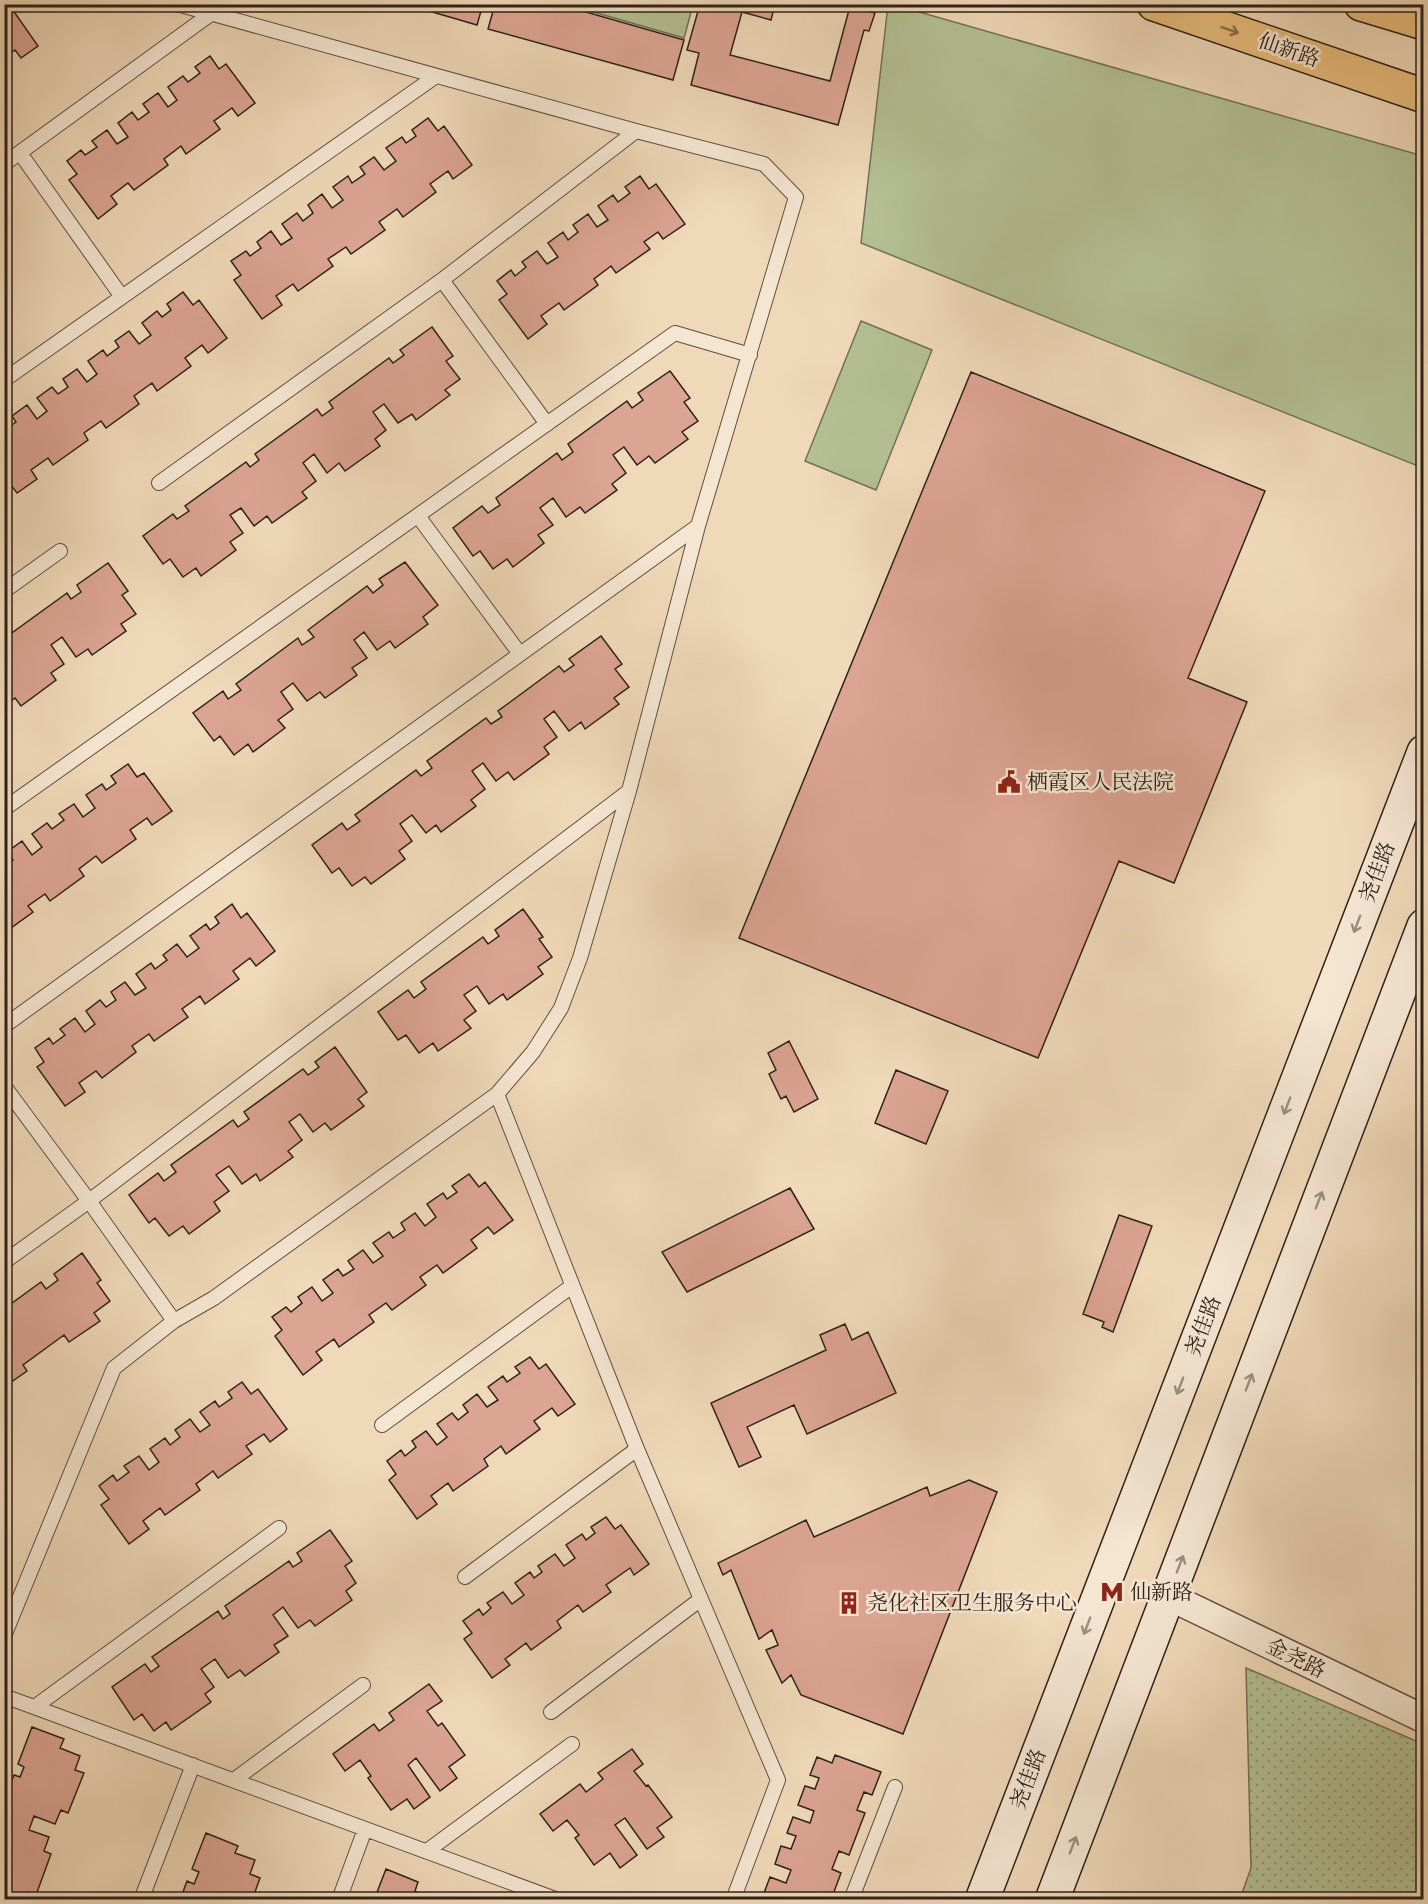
<svg xmlns="http://www.w3.org/2000/svg" width="1428" height="1904" font-family="Alegreya,'Noto Serif SC',serif">
	<style>
		.grass { fill: url(#grass-dots); stroke: #717157; stroke-width: 1.5 }
		.park { fill: #b4c094; stroke: #717157; stroke-width: 1.5 }
		.building { fill: #dca493; stroke: #2e221a; stroke-width: 1.5 }
		.lines { fill: none; stroke-linecap: round; stroke-linejoin: round }
		.service-casing { stroke: #5e5042; stroke-width: 16 }
		.minor-casing { stroke: #5e5042; stroke-width: 30 }
		.secondary-casing { stroke: #2e221a; stroke-width: 36 }
		.primary-casing { stroke: #2e221a; stroke-width: 36 }
		.service { stroke: #f5e6d2; stroke-width: 14 }
		.minor { stroke: #f5e6d2; stroke-width: 27 }
		.secondary { stroke: #f5e6d2; stroke-width: 33 }
		.primary { stroke: #e8bc7c; stroke-width: 33 }
		.oneway { stroke: #8b6f4b }
		.oneway2 { stroke: #9b8e7f }
		.labels { text-anchor: middle; dominant-baseline: central; stroke-width: 5; stroke-linejoin: round; paint-order: stroke }
		.street-label { font-size: 21px; fill: #2e221a; stroke: #f5e6d2 }
		.poi-label { font-size: 21px; fill: #2e221a; stroke: #f5e6d2; text-anchor: start }
	</style>
	<defs>
		<pattern id="grass-dots" width="8" height="8" patternUnits="userSpaceOnUse" patternTransform="scale(1.5)"><rect width="8" height="8" fill="#b4c094"/><path d="M2 2h.1M6 6h.1" fill="none" stroke="#939c78" stroke-width="1.8" stroke-linecap="round"/></pattern>
	</defs>
	<rect width="100%" height="100%" fill="#f0d9b9"/>
	<filter id="stains"><feTurbulence type="fractalNoise" baseFrequency=".00333" numOctaves="4"/><feColorMatrix values="0 0 0 0 .2 0 0 0 0 .09 0 0 0 0 .02 0 0 0 .5 -.17"/></filter>
	<radialGradient id="worn" r=".72"><stop offset=".6" stop-color="#630" stop-opacity="0"/><stop offset="1" stop-color="#630" stop-opacity=".3"/></radialGradient>
	<path class="grass" d="M1246,1668L1423,1744V1899H1240L1251,1868Z"/>
	<path class="park" d="M569,5H693L684,38Z
		M888,5H895L1423,156V468L861,243Z
		M861,321L932,350L876,490L805,461Z"/>
	<path class="building" d="M405,4H483L477,25Z
		M495,4H558L684,40L673,80L488,29Z
		M700,4H775L771,20L742,12L730,55L830,81L850,6L875,13L869,31L864,30L838,125L691,85L699,53L687,50Z
		M10,6L38,46L21,58L15,50L4,58V10Z
		M210,56L219,69L226,64L255,103L238,116L232,108L214,121L220,129L186,154L181,146L164,159L168,165L134,190L128,183L111,196L117,204L98,219L69,180L77,174L67,161L81,150L85,155L97,147L92,141L107,130L117,144L128,137L118,123L132,112L138,120L149,112L143,104L158,93L168,107L177,100L168,87L183,76L188,82L200,73L195,67Z
		M428,118L438,131L444,126L472,165L453,179L448,171L430,184L436,192L403,217L397,209L379,222L385,230L351,254L346,247L328,259L333,266L298,291L293,284L276,296L282,305L262,319L234,280L241,275L231,261L246,251L250,256L261,248L257,242L271,231L281,245L292,238L282,224L297,213L303,221L313,213L308,205L322,194L332,208L343,200L333,187L348,176L352,183L365,174L360,167L374,157L384,170L396,161L386,148L402,137L406,143L416,136L412,130Z
		M640,176L649,189L656,184L685,224L663,239L658,232L644,242L650,249L616,273L611,266L594,279L598,285L564,310L559,303L541,316L547,324L528,339L499,300L507,294L497,281L511,270L515,276L526,267L522,262L537,251L547,264L558,257L548,243L563,232L568,240L578,232L573,225L588,214L597,227L608,220L598,206L613,195L618,202L630,193L625,187Z
		M183,292L193,305L199,300L227,338L208,353L202,345L185,358L191,366L157,391L152,383L134,396L139,404L106,428L101,421L84,433L88,440L53,465L48,458L31,470L37,479L17,493L4,476V430L16,422L12,416L27,405L37,419L47,411L37,398L52,387L58,394L68,387L63,379L77,369L87,382L97,374L88,361L103,350L107,356L119,347L115,341L129,331L139,344L151,335L142,323L157,311L162,317L171,310L167,304Z
		M432,327L453,356L446,361L460,379L445,390L450,395L416,420L412,414L398,423L384,404L373,412L386,430L375,439L380,446L345,471L339,463L327,473L314,454L303,463L316,481L302,492L307,498L272,523L267,516L254,526L241,508L230,515L243,533L230,542L236,550L201,576L196,568L183,577L170,559L163,564L143,536L173,514L177,519L189,511L185,506L246,462L250,467L259,460L255,454L317,409L322,416L333,408L329,402L389,358L393,363L404,355L400,350Z
		M670,371L690,398L684,402L698,421L682,432L688,439L655,463L649,456L637,465L624,447L613,455L626,473L612,484L617,490L585,513L580,507L566,517L553,498L540,508L553,525L538,535L544,543L513,567L507,559L493,569L480,551L473,556L453,528L482,506L488,513L500,505L496,498L557,453L562,460L573,452L568,444L627,401L632,408L643,400L638,393Z
		M971,372L1265,491L1188,678L1247,702L1174,883L1119,861L1038,1058L739,938Z
		M405,562L438,605L423,617L428,624L395,648L390,641L377,650L364,632L354,640L367,658L352,668L357,675L325,698L320,692L307,701L293,683L281,692L293,709L278,720L285,728L253,752L248,744L234,755L220,736L214,741L193,713L223,691L228,699L241,690L236,684L298,638L302,645L314,637L308,630L367,586L373,593L383,585L379,579Z
		M108,563L128,591L122,595L136,614L121,624L126,631L92,655L88,649L76,657L62,637L51,645L64,664L51,673L56,680L21,706L15,698L4,706V646L9,643L5,638L67,593L71,599L81,592L77,585Z
		M601,636L622,664L615,669L629,687L614,698L619,704L585,729L581,722L569,731L554,711L544,719L557,737L544,747L549,754L514,780L508,772L496,781L483,763L472,771L485,789L471,800L476,806L441,832L436,825L426,833L412,815L400,824L412,841L399,851L405,859L371,884L365,877L352,886L339,868L332,873L312,845L342,823L347,830L360,821L355,815L416,770L421,776L432,768L427,761L486,718L491,724L502,717L498,711L559,666L564,672L574,665L569,659Z
		M128,764L137,777L144,773L172,811L152,825L147,818L130,830L136,839L102,863L96,856L79,869L84,876L50,901L45,894L28,906L33,912L4,933V865L13,860L7,852L22,841L32,855L42,847L32,834L47,823L52,829L64,820L59,814L74,804L83,817L95,808L86,795L102,784L106,790L116,783L111,776Z
		M232,904L241,918L247,913L275,951L256,966L250,958L233,971L239,979L205,1004L200,996L182,1009L188,1017L154,1041L149,1034L132,1046L136,1052L102,1078L96,1071L79,1083L85,1092L65,1106L37,1067L44,1062L35,1048L49,1038L53,1044L65,1035L60,1029L75,1018L85,1032L95,1024L86,1011L100,1000L106,1007L116,1000L111,992L125,982L135,995L146,988L136,974L151,963L155,969L167,960L163,955L177,944L187,957L199,948L190,936L206,924L210,930L219,923L215,917Z
		M523,909L543,937L539,939L552,957L538,967L543,974L507,1000L503,994L489,1004L477,986L464,995L476,1011L464,1020L471,1028L438,1051L433,1043L419,1053L406,1035L398,1040L378,1012L408,990L414,998L426,989L421,982L483,937L488,944L499,936L495,930Z
		M789,1041L818,1099L794,1112L786,1096L781,1099L769,1074L776,1070L768,1053Z
		M335,1047L367,1092L358,1099L364,1106L331,1130L325,1123L313,1132L300,1114L289,1122L302,1140L288,1151L293,1157L260,1181L256,1174L242,1184L229,1166L216,1175L229,1191L214,1202L220,1211L189,1234L183,1226L169,1236L155,1218L149,1223L129,1195L158,1173L164,1181L176,1172L171,1165L233,1120L238,1127L249,1119L244,1112L303,1069L308,1075L319,1067L315,1062Z
		M896,1070L948,1091L926,1144L875,1123Z
		M469,1174L479,1187L485,1182L513,1220L494,1234L488,1227L471,1240L477,1248L443,1273L437,1265L420,1277L426,1285L392,1310L386,1303L369,1315L374,1322L339,1347L334,1339L316,1352L322,1360L303,1375L275,1336L282,1330L272,1317L286,1307L291,1312L302,1303L298,1297L312,1287L322,1301L333,1293L323,1280L338,1269L343,1276L354,1269L348,1261L363,1250L373,1263L383,1256L373,1243L389,1232L393,1238L405,1230L401,1223L415,1213L425,1226L436,1217L427,1204L443,1193L447,1199L457,1192L452,1186Z
		M790,1188L814,1229L687,1292L662,1252Z
		M1119,1215L1152,1226L1113,1332L1102,1327L1104,1322L1083,1314Z
		M82,1253L101,1280L97,1283L110,1301L94,1313L100,1321L69,1342L64,1335L23,1365L27,1371L4,1387V1309L41,1282L46,1289L58,1280L54,1274Z
		M845,1324L852,1340L868,1332L896,1393L807,1434L794,1405L747,1427L761,1457L739,1467L711,1403L826,1350L820,1335Z
		M530,1357L539,1369L546,1364L575,1404L558,1416L552,1408L534,1421L540,1429L506,1454L501,1446L484,1459L488,1466L453,1491L448,1483L431,1496L437,1504L417,1519L389,1480L396,1474L387,1461L401,1450L405,1456L416,1447L412,1441L426,1431L437,1445L447,1437L437,1424L452,1413L458,1420L468,1412L463,1405L477,1394L487,1407L498,1400L488,1387L503,1376L507,1382L520,1373L515,1367Z
		M242,1382L251,1394L258,1389L287,1429L270,1442L264,1434L246,1446L252,1454L218,1478L213,1471L196,1484L200,1490L165,1515L160,1508L143,1521L149,1529L129,1544L101,1505L109,1499L99,1486L113,1475L117,1481L129,1472L124,1466L139,1456L149,1470L159,1462L150,1449L165,1438L170,1445L180,1437L175,1430L190,1419L200,1432L210,1425L200,1412L215,1401L219,1407L232,1398L228,1392Z
		M969,1480L997,1492L903,1734L801,1695L791,1675L782,1683L766,1650L778,1645L772,1630L759,1639L731,1570L723,1575L718,1563L806,1520L814,1537L927,1487L930,1496Z
		M606,1517L615,1529L621,1525L649,1564L634,1575L630,1568L606,1585L611,1592L583,1612L578,1605L557,1621L561,1628L531,1650L526,1643L505,1659L510,1665L492,1678L464,1639L472,1633L463,1621L479,1609L483,1615L491,1608L487,1603L503,1592L512,1604L524,1595L515,1583L530,1572L534,1578L542,1572L538,1566L555,1554L564,1566L575,1558L566,1545L582,1534L586,1540L595,1533L591,1527Z
		M330,1530L352,1561L345,1566L356,1583L346,1591L352,1600L315,1626L310,1620L298,1628L283,1607L273,1615L288,1636L274,1645L279,1652L245,1676L240,1670L228,1678L215,1659L201,1669L214,1687L205,1694L211,1702L171,1730L166,1722L154,1731L142,1714L134,1720L112,1687L145,1664L151,1672L159,1666L152,1657L218,1611L223,1619L230,1614L225,1606L289,1561L293,1567L302,1561L297,1553Z
		M429,1684L442,1701L427,1711L438,1726L442,1723L465,1755L449,1767L457,1778L440,1791L416,1758L408,1765L430,1797L414,1809L407,1799L391,1810L368,1778L371,1776L360,1760L345,1771L333,1754L374,1724L379,1731L394,1720L389,1713Z
		M32,1727L64,1739L60,1748L80,1756L75,1770L84,1773L68,1813L61,1810L55,1824L34,1816L29,1830L49,1837L44,1851L51,1854L36,1895L27,1892L24,1900H5L4,1799L14,1775L20,1777L24,1767L18,1764Z
		M632,1749L643,1764L634,1771L646,1786L648,1785L672,1817L657,1828L664,1837L647,1849L625,1818L615,1825L637,1855L620,1868L610,1853L594,1865L575,1838L579,1835L567,1820L553,1831L540,1814L580,1784L586,1792L603,1779L598,1773Z
		M835,1755L881,1772L872,1795L864,1792L857,1810L865,1813L849,1855L839,1851L832,1869L841,1873L831,1900H770L772,1896L764,1893L770,1877L786,1883L791,1870L775,1864L781,1846L791,1849L796,1836L787,1833L793,1817L810,1823L814,1811L798,1805L805,1786L815,1789L819,1778L810,1775L817,1757L832,1763Z
		M206,1833L238,1846L235,1853L255,1860L250,1874L260,1878L252,1900H180L187,1881L194,1884L199,1872L192,1869Z
		M386,1869L418,1882L415,1891L435,1900H374Z"/>
	<g class="lines">
		<g class="service-casing">
			<path id="service" d="M20,153L122,297
				M4,164L212,13
				M442,280L547,424
				M4,380L436,76
				M159,483L442,280L636,131
				M418,516L520,654
				M4,591L60,551
				M4,809L675,333L750,355
				M4,1026L698,526
				M4,1086L89,1201L174,1321L114,1368L4,1636
				M497,1094L637,1449L778,1780L733,1900
				M4,1262L89,1201L629,791
				M174,1321L214,1298L497,1094L533,1052L561,1008L580,958L629,791L698,526L796,197L764,164L636,131L177,4
				M382,1425L572,1286
				M465,1577L637,1449
				M4,1696L558,1900
				M36,1706L279,1528
				M551,1712L701,1599
				M234,1780L363,1685
				M427,1851L572,1744
				M141,1900L193,1765
				M339,1900L365,1829
				M851,1900L895,1787"/>
		</g>
		<g class="minor-casing">
			<path id="minor" d="M1168,1596L1424,1719"/>
		</g>
		<g class="secondary-casing">
			<path id="secondary" d="M982,1900L1424,752
				M1052,1900L1424,926"/>
		</g>
		<g class="primary-casing">
			<path id="primary" d="M1154,4L1424,96
				M1361,4L1424,23"/>
		</g>
		<use href="#service" class="service"/>
		<use href="#minor" class="minor"/>
		<use href="#secondary" class="secondary"/>
		<use href="#primary" class="primary"/>
	</g>
	<defs><path id="oneway-shaft" d="M-6 0H5M1.5-3L5.5 0L1.5 3" fill="none" stroke-width="1.6" stroke-linecap="round" stroke-linejoin="round" transform="scale(1.5)"/></defs>
	<use class="oneway" href="#oneway-shaft" transform="translate(1230 30) rotate(19)"/>
	<g class="oneway2">
		<use href="#oneway-shaft" transform="translate(1357 924) rotate(111)"/>
		<use href="#oneway-shaft" transform="translate(1287 1106) rotate(111)"/>
		<use href="#oneway-shaft" transform="translate(1319 1200) rotate(-69)"/>
		<use href="#oneway-shaft" transform="translate(1249 1382) rotate(-69)"/>
		<use href="#oneway-shaft" transform="translate(1180 1386) rotate(111)"/>
		<use href="#oneway-shaft" transform="translate(1180 1564) rotate(-69)"/>
		<use href="#oneway-shaft" transform="translate(1087 1626) rotate(111)"/>
		<use href="#oneway-shaft" transform="translate(1073 1845) rotate(-69)"/>
	</g>
	<defs>
		<g id="civic-bare" transform="scale(1.8)"><path d="M-.6-6.5H3V-4.5H.6V-3L4-1V1h2V6H-6V1h2V-1L-.6-3ZM-1.2 2.5V6h2.4V2.5Z" fill="#8f2418" stroke="#f5e6d2" stroke-width="2.5" paint-order="stroke"/></g>
		<g id="metro-bare" transform="scale(1.8)"><path d="M-5.5 5V-5H-3L0 0L3-5H5.5V5H3V-.5L0 4L-3-.5V5Z" fill="#8f2418" stroke="#f5e6d2" stroke-width="2.5" paint-order="stroke"/></g>
		<g id="building-bare" transform="scale(1.8)"><path d="M-4-6H4V6H1V3H-1V6H-4ZM-2.5-4.3h1.7v1.8h-1.7ZM.8-4.3h1.7v1.8H.8ZM-2.5-1h1.7V.8h-1.7ZM.8-1h1.7V.8H.8Z" fill="#8f2418" stroke="#f5e6d2" stroke-width="2.5" paint-order="stroke"/></g>
	</defs>
	<g fill-rule="evenodd">
		<use href="#civic-bare" x="1009" y="782"/>
		<use href="#metro-bare" x="1112" y="1592"/>
		<use href="#building-bare" x="849" y="1603"/>
	</g>
	<g class="labels">
		<g class="street-label">
			<text transform="translate(1289 50) rotate(19)">仙新路</text>
			<text transform="translate(1377 872) rotate(-69)">尧佳路</text>
			<text transform="translate(1203 1326) rotate(-69)">尧佳路</text>
			<text transform="translate(1296 1658) rotate(26)">金尧路</text>
			<text transform="translate(1028 1779) rotate(-69)">尧佳路</text>
		</g>
		<g class="poi-label">
			<text x="1027" y="782">栖霞区人民法院</text>
			<text x="1130" y="1592">仙新路</text>
			<text x="867" y="1603">尧化社区卫生服务中心</text>
		</g>
	</g>
	<rect width="1428" height="1904" fill="none" stroke="#f0d9b9" stroke-width="24"/>
	<rect x="6" y="6" width="1416" height="1892" fill="none" stroke="#2e221a" stroke-width="3"/>
	<rect x="12" y="12" width="1404" height="1880" fill="none" stroke="#2e221a" stroke-width="1.5"/>
	<rect width="100%" height="100%" filter="url(#stains)"/>
	<rect width="100%" height="100%" fill="url(#worn)"/>
</svg>
